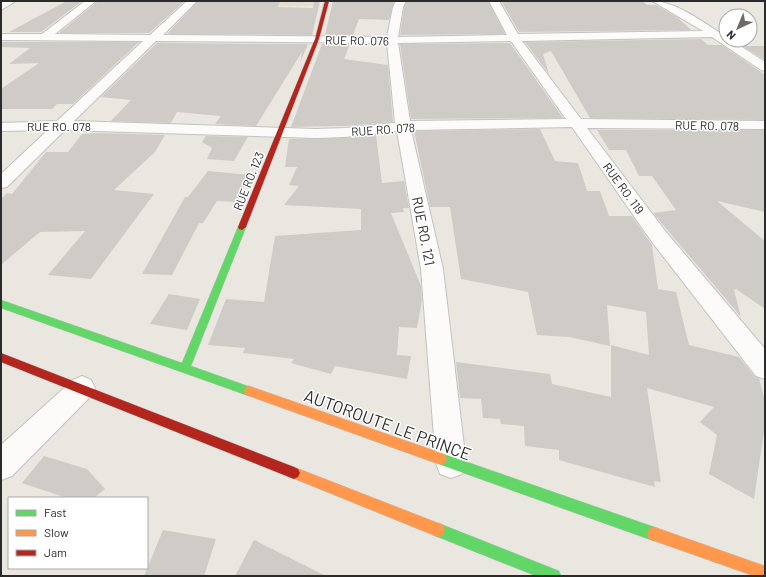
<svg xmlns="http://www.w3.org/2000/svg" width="766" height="577" font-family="Barlow,sans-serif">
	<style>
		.education { fill: #e5decf }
		.building { fill: #cfccc7 }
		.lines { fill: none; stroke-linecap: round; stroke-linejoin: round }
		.street-casing { stroke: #c3c2c1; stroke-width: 2 }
		.fast-casing { stroke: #c3c2c1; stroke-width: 1 }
		.slow-casing { stroke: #c3c2c1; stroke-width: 1 }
		.jam-casing { stroke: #c3c2c1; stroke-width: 1 }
		.street { fill: #fcfbfa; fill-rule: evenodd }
		.fast { fill: #63d668; fill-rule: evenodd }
		.slow { fill: #ff974d; fill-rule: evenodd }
		.jam { fill: #b3261e; fill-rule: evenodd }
		.labels { text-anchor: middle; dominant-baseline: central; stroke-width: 3; stroke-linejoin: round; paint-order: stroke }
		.far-street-label { font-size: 12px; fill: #2b2b2b; stroke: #fff }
		.street-label { font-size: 14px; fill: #2b2b2b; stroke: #fff }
		.near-street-label { font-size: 17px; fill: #2b2b2b; stroke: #fff }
	</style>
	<rect width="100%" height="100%" fill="#eae6e0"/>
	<path class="education" d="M264,1H319L318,6H261Z"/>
	<path class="building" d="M172,1H185L149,33H59L97,2Z
		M198,1H280L278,7L313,8L314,1H320L312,35L167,34Z
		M333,1H394L389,20L359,19L353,35H325Z
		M407,1H488L505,34L400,35L404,7Z
		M501,1H642L647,5H656L677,17L691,30L519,32Z
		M65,2H81L41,32H9Z
		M701,39L708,45H722L765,75V120L590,118L551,51L543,54L549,74L525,42Z
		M3,42H139L73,104H57L52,109H1V89L39,63L9,64L30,48L1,47V43Z
		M157,43L308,44L300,63L302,52L256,126L215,124L221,116L177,112L171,123L111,121L131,100L101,97Z
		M510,43L563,118L411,119L400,44Z
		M322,44H350L344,59L388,65L393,122L345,126L291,127Z
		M742,46H765V60Z
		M540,129L555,161L578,163L587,191H600L609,216H632L652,245L658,289L676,292L689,345L739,357L755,377L759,378L765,401V424L754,499L709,474L717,435L700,422L714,407L647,388L661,482L654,481L655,487L559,460V450L525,446L524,426L501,424L500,419L483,418L481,399L460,398L456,362L550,374L552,384L611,397V345L649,355L646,312L607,305L610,346L569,337L537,335L528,292L461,279L450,207H430L414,131Z
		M597,130H765V212L717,201L765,241V309L736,289L734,290L741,317L653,213L676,210L652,176H639L626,150H609Z
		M99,133L165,135L155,152L114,190L154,194L91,279L48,275L85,231L40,232L1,265V199L7,193L12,194L46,152H68L82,134Z
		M376,135L382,183L404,181L409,208H403L404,212L391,213L421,286L422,300L417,328L399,327L397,355L411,356L407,379L335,366L331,374L291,363L294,359L243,353L245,348L208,345L226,299L264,302L275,236L361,230V209L284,205L299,186L289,185L297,167H285L289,139L345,138Z
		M206,136L248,137L234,161L207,159L212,148L202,142Z
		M208,171L250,175L237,202L217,201L203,223H199L172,275L142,274L185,197H188Z
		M169,294L200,299L187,330L150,324Z
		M44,456L87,469L105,489L94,498H67L22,483Z
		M163,530L216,539L204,576H144Z
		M254,540L326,576H235Z"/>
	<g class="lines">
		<g class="street-casing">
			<path id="street" d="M4,1H16L1,10V3Z
				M85,1H96L55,34L150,35L187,1H197L163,35L387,37L393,7L396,1H406L403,7L398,37L507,35L489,1H499L518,34L703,31L652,1C676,1 706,24 726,37V40H731L765,62V71L761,70L712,37L522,41L581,119L765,121V129L587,128L666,232L765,349V379L756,376L652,242L572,127L411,130L443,269L466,463L462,474L451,478L440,474L436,463L421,269L397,131L345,137L316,138L65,130L7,187L1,188V174L48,130L1,131V123L57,121L143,41L1,40V34H42ZM156,41L387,43L395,123L345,128L316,129L74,121ZM511,41L566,119L410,121L398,43Z
				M82,376L91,380L95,388L91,396L12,476L1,480V445L73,380Z"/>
		</g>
		<g class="fast-casing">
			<path id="fast" d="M242,224L246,227L191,366L253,388L254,391L253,394L249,396L1,308V300L182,363L238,227Z
				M441,453L654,527L659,529L661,534L659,539L654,541L441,465L437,463L435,459L437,455Z
				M438,523L559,571L561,576H536L433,535L431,530L433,525Z"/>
		</g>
		<g class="slow-casing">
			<path id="slow" d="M249,386L441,453L445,455L447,459L445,463L441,465L249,396L245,394L244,391L245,388Z
				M294,467L443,525L445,530L443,535L438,537L290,477L288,473L290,469Z
				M654,527L765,566V576H754L649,539L647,534L649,529Z"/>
		</g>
		<g class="jam-casing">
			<path id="jam" d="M325,1H329L319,39L246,227L242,230L239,229L238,227L315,39Z
				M1,353L294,467L298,469L300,473L298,477L294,479L1,362Z"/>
		</g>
		<use href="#street" class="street"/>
		<use href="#fast" class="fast"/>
		<use href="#slow" class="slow"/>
		<use href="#jam" class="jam"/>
	</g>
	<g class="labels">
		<g class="far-street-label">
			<text transform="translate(357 40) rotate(1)">RUE RO. 076</text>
			<text transform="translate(707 125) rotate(1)">RUE RO. 078</text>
			<text x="59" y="126">RUE RO. 078</text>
			<text transform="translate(383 129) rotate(-4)">RUE RO. 078</text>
			<text transform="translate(248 181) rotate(-68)">RUE RO. 123</text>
			<text transform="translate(624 188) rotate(54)">RUE RO. 119</text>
		</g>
		<g class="street-label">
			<text transform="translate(424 231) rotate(79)">RUE RO. 121</text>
		</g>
		<g class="near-street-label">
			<text transform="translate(388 424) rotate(20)">AUTOROUTE LE PRINCE</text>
		</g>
	</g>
	<rect width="766" height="577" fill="none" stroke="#2b2b2b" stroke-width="4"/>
	<rect x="8" y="497" width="140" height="72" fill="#ffffff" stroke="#aaaaaa"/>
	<rect x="16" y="510" width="20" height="6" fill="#63d668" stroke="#aaaaaa"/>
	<text x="44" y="517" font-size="12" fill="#2b2b2b">Fast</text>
	<rect x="16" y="530" width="20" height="6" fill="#ff974d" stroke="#aaaaaa"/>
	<text x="44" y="537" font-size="12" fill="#2b2b2b">Slow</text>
	<rect x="16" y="550" width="20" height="6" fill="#b3261e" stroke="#aaaaaa"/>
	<text x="44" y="557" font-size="12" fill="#2b2b2b">Jam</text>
	<g transform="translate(738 28) rotate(224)"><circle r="19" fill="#ffffff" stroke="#aaaaaa"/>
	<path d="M0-3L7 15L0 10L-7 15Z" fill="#6e6c6a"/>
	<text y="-6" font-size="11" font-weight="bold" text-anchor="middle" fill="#2b2b2b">N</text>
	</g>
</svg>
